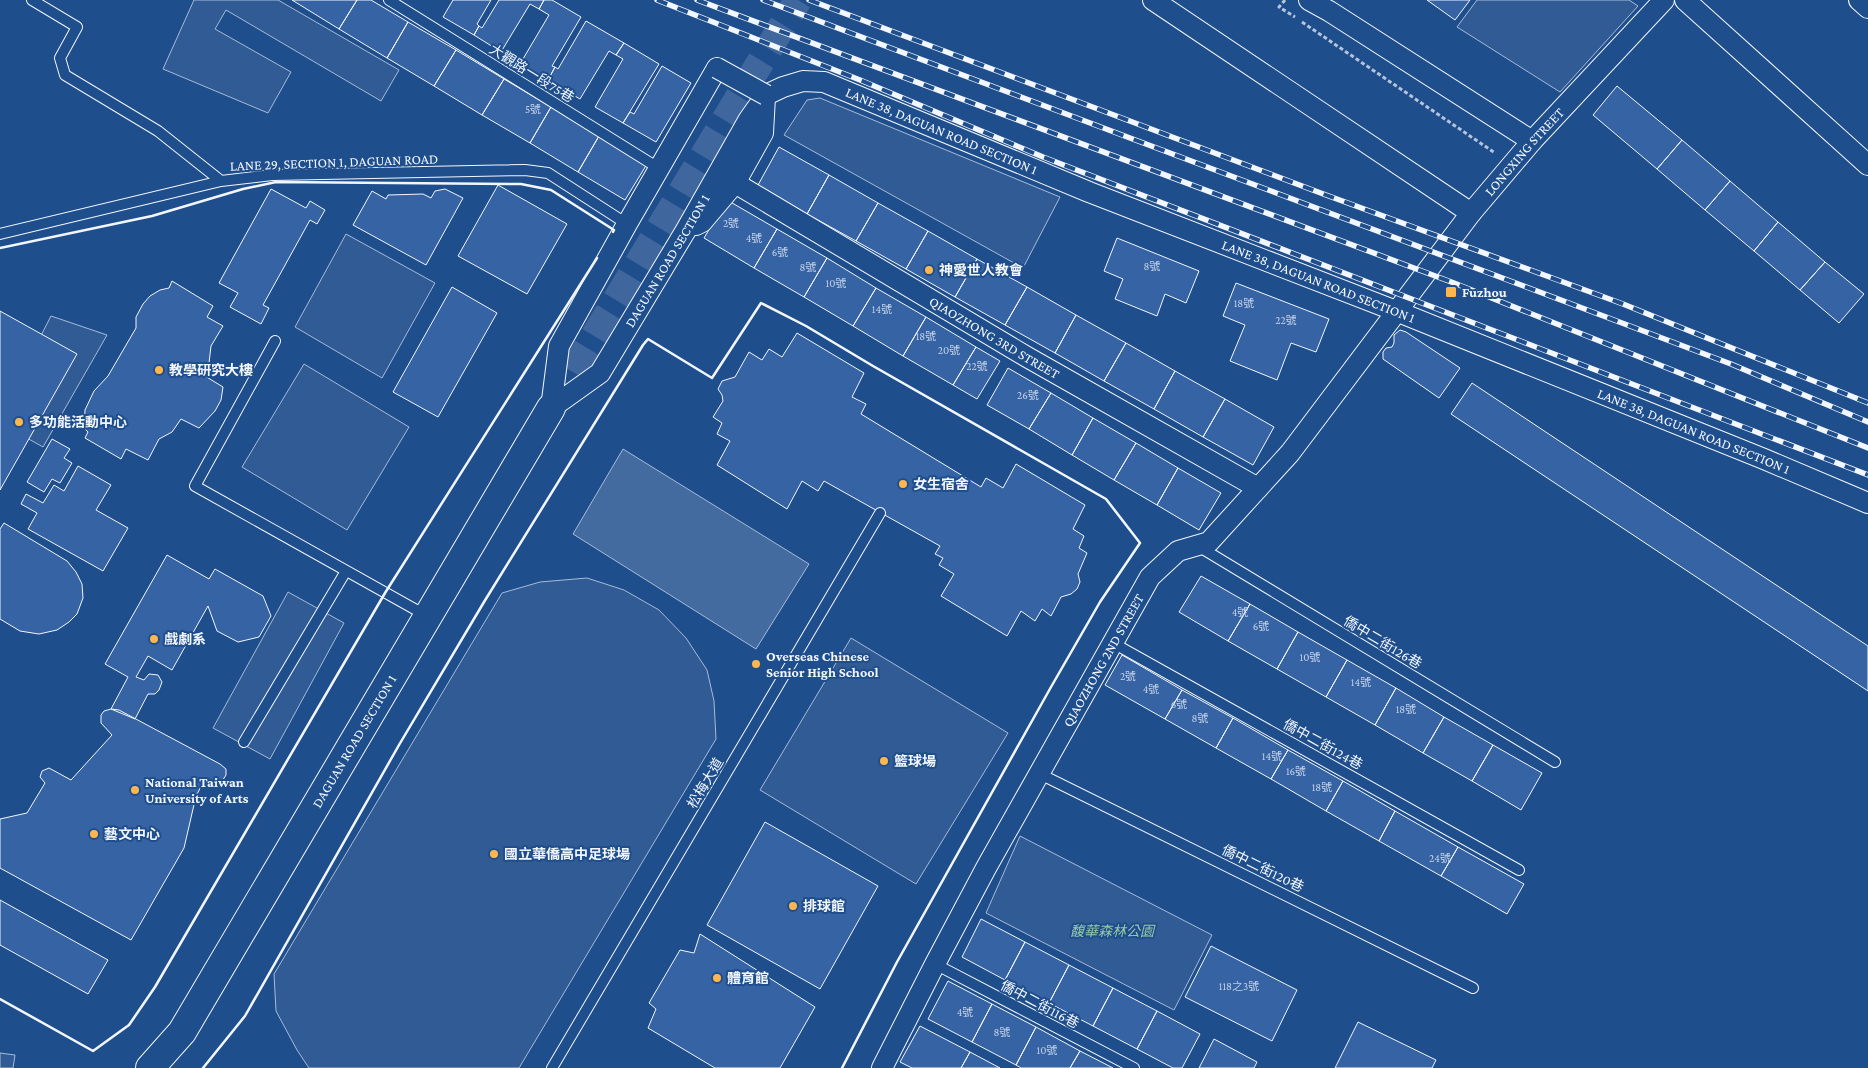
<svg xmlns="http://www.w3.org/2000/svg" width="1868" height="1068" font-family="'Crimson Pro','Noto Sans TC',serif">
	<style>
		.built { fill: #305b95; stroke: #a8bbd7 }
		.water { fill: #446ba0; stroke: #a8bbd7 }
		.building { fill: #3563a3; stroke: #f2f6ff }
		.lines { fill: none; stroke-linecap: round; stroke-linejoin: round }
		.secondary-tunnel { stroke: #3f679d; stroke-width: 28; stroke-dasharray: 28 14; stroke-linecap: butt }
		.lane-casing { stroke: #f2f6ff; stroke-width: 12 }
		.street-casing { stroke: #f2f6ff; stroke-width: 22 }
		.secondary-casing { stroke: #f2f6ff; stroke-width: 30 }
		.path { stroke: #b3c4dc; stroke-width: 3; stroke-dasharray: 4 2.5; stroke-linecap: butt }
		.lane { stroke: #1f4e8c; stroke-width: 10 }
		.street { stroke: #1f4e8c; stroke-width: 20 }
		.secondary { stroke: #1f4e8c; stroke-width: 28 }
		.rail-casing { stroke: #f2f6ff; stroke-width: 5.5 }
		.rail { stroke: #1f4e8c; stroke-width: 4; stroke-dasharray: 11; stroke-linecap: butt }
		.street-bridge-casing { stroke: #f2f6ff; stroke-width: 22; stroke-linecap: butt }
		.street-bridge { stroke: #1f4e8c; stroke-width: 20 }
		.wall { stroke: #f2f6ff; stroke-width: 2.5 }
		.poi-dot { fill: #ffb74d; stroke: #1f4e8c; stroke-width: 2 }
		.labels { text-anchor: middle; dominant-baseline: central; stroke-width: 4; stroke-linejoin: round; paint-order: stroke }
		.number-label { font-size: 11px; fill: #c3d1e8 }
		.street-label { font-size: 14px; fill: #f2f6ff; stroke: #1f4e8c }
		.poi-label { font-size: 14px; font-weight: bold; fill: #f2f6ff; stroke: #1f4e8c; text-anchor: start }
		.park-label { font-size: 14px; font-style: italic; fill: #97c8a6; stroke: #1f4e8c }
	</style>
	<rect width="100%" height="100%" fill="#1f4e8c"/>
	<path class="built" d="M194,0H278L399,70L381,101L226,10L215,29L291,72L268,113L163,69Z
		M1477,0H1629L1638,6L1560,92L1457,27Z
		M820,98L1060,197L1023,268L784,135L807,100Z
		M346,234L435,283L382,378L295,327Z
		M51,316L107,335L43,447L0,423V367L33,351Z
		M304,364L409,427L347,530L242,467Z
		M587,578L624,590L659,610L686,638L707,670L714,701L716,739L519,1068H309L297,1050L276,1011L274,974L502,593L540,582Z
		M288,592L344,623L270,759L213,728Z
		M851,638L1008,733L916,884L760,790Z
		M1020,836L1212,935L1174,1010L986,913Z
		M0,1053L15,1055L13,1068H0Z"/>
	<path class="water" d="M623,449L809,564L756,649L573,534Z"/>
	<path class="building" d="M292,0H357L339,29Z
		M357,0H371L408,22L387,58L339,29Z
		M453,0H491L477,24L479,26L474,35L443,17Z
		M499,0H544L539,9L530,4L501,52L474,35L479,26L482,28Z
		M544,0H552L581,17L552,66L555,67L548,80L520,64L549,15L539,9Z
		M1427,0H1470L1455,20Z
		M586,21L624,43L616,55L609,51L580,99L548,80L555,67L558,69Z
		M408,22L456,50L434,86L387,58Z
		M624,43L659,64L623,123L595,107L623,59L616,55Z
		M456,50L504,79L482,115L434,86Z
		M662,66L691,83L656,142L623,123L630,112L634,114Z
		M504,79L551,107L530,143L482,115Z
		M1617,86L1682,140L1657,169L1593,115Z
		M551,107L599,136L578,172L530,143Z
		M599,136L647,164L625,200L578,172Z
		M1682,140L1730,181L1705,210L1657,169Z
		M779,147L829,175L807,214L758,185Z
		M829,175L878,203L856,241L807,214Z
		M1730,181L1778,222L1754,251L1705,210Z
		M498,185L567,224L527,294L458,256Z
		M271,189L306,208L310,201L325,210L317,224L310,220L263,305L269,308L261,324L230,307L238,293L219,283Z
		M445,189L463,198L426,265L353,225L372,191L386,199L388,195L423,194L431,198L435,191Z
		M727,200L777,229L754,268L704,238Z
		M878,203L928,231L906,269L856,241Z
		M1778,222L1825,262L1800,290L1754,251Z
		M777,229L827,258L804,297L754,268Z
		M928,231L977,259L955,297L906,269Z
		M1117,238L1199,271L1186,303L1165,294L1157,316L1115,299L1123,279L1104,271Z
		M827,258L876,288L853,326L804,297Z
		M977,259L1027,287L1005,325L955,297Z
		M1825,262L1864,294L1839,323L1800,290Z
		M172,281L213,306L207,317L223,326L211,346L209,363L205,376L223,387L221,400L215,411L199,428L181,419L172,432L159,439L148,460L126,449L121,459L85,438L88,432L84,428L85,410L94,391L108,376L136,328V317L143,304L150,296L160,290L169,288Z
		M1236,283L1329,319L1316,352L1291,343L1277,380L1230,361L1245,325L1223,316Z
		M452,287L497,313L438,417L393,392Z
		M1027,287L1076,315L1055,353L1005,325Z
		M876,288L926,317L903,356L853,326Z
		M0,311L77,354L0,490Z
		M1076,315L1126,343L1104,381L1055,353Z
		M926,317L976,347L953,385L903,356Z
		M1400,330L1406,332L1460,368L1439,398L1383,359V352L1386,348L1392,347L1394,343V335Z
		M797,333L864,373L852,397L866,404L861,414L981,487L986,478L1003,488L1016,464L1085,505L1073,529L1084,536L1079,548L1087,553L1078,574L1080,582L1077,589L1071,594L1061,597L1051,616L1042,609L1035,621L1021,611L1007,636L941,596L954,574L939,565L943,558L935,554L940,546L824,481L818,491L802,481L787,509L717,465L730,441L717,434L722,423L713,417L723,401L722,395L718,389L722,381L735,377L749,352L762,360L769,349L782,357Z
		M1126,343L1175,371L1154,409L1104,381Z
		M976,347L1000,361L977,399L953,385Z
		M1008,368L1051,393L1029,429L987,405Z
		M1175,371L1225,399L1203,437L1154,409Z
		M1472,383L1868,646V691L1451,414Z
		M1051,393L1093,418L1072,455L1029,429Z
		M1225,399L1274,427L1253,465L1203,437Z
		M1093,418L1136,443L1114,480L1072,455Z
		M52,439L70,449L64,458L72,463L60,483L52,479L44,492L27,482Z
		M1136,443L1178,468L1157,505L1114,480Z
		M78,466L111,485L96,510L128,528L103,571L28,529L37,513L21,504L26,494L43,503L54,485L64,491Z
		M1178,468L1221,493L1199,530L1157,505Z
		M4,523L67,561L76,572L82,584L83,598L77,614L69,622L57,630L39,634L20,631L0,619V529Z
		M167,555L209,579L215,569L263,596L271,616L259,637L238,642L217,631L208,606L172,670L148,656L136,677L144,680L149,674L158,675L162,682L159,690L155,694H148L135,719L111,709L128,677L105,664Z
		M1201,576L1250,604L1228,641L1179,612Z
		M1250,604L1298,632L1277,669L1228,641Z
		M1298,632L1347,660L1326,697L1277,669Z
		M1122,655L1182,690L1165,719L1105,685Z
		M1347,660L1396,688L1375,725L1326,697Z
		M1396,688L1444,717L1423,753L1375,725Z
		M1182,690L1233,718L1216,748L1165,719Z
		M111,709L119,710L220,764L226,769V775L219,786L204,781L196,796L184,848L131,940L0,868V819L27,813L45,783L40,777L42,771L49,768L71,780L112,735L101,723V715L104,711Z
		M1444,717L1493,745L1472,781L1423,753Z
		M1233,718L1288,750L1271,779L1216,748Z
		M1493,745L1542,773L1521,810L1472,781Z
		M1288,750L1343,781L1326,811L1271,779Z
		M1343,781L1395,811L1379,841L1326,811Z
		M1395,811L1458,847L1441,876L1379,841Z
		M765,822L878,886L820,989L707,925Z
		M1458,847L1524,884L1507,914L1441,876Z
		M0,900L108,960L88,994L0,945Z
		M981,919L1025,942L1005,980L962,957Z
		M700,934L815,1007L780,1068H715L648,1028L656,1009L649,1003L680,950L694,953Z
		M1025,942L1069,965L1049,1003L1005,980Z
		M1211,946L1297,990L1272,1041L1185,997Z
		M1069,965L1113,988L1093,1026L1049,1003Z
		M948,981L992,1004L972,1042L928,1019Z
		M1113,988L1157,1011L1137,1049L1093,1026Z
		M992,1004L1036,1027L1016,1065L972,1042Z
		M1157,1011L1200,1034L1182,1068H1173L1137,1049Z
		M1358,1022L1436,1060L1432,1068H1335Z
		M920,1026L970,1052L961,1068H912L900,1062Z
		M1036,1027L1080,1051L1070,1068H1021L1016,1065Z
		M1214,1039L1257,1062L1254,1068H1199Z
		M1080,1051L1113,1068H1070Z
		M970,1052L1000,1068H961Z"/>
	<g class="lines">
		<path class="secondary-tunnel" d="M551,408L798,0"/>
		<g class="lane-casing">
			<path id="lane" d="M32,0L77,27L60,58L65,75L158,131L221,181
				M389,0L660,169
				M0,234L221,181L272,175L525,170L548,173L627,224
				M275,341L195,486L427,616
				M1198,546L1555,762
				M1113,643L1519,870
				M244,742L346,571
				M1040,774L1473,988
				M935,964L1134,1068
				M552,1068L880,513"/>
		</g>
		<g class="street-casing">
			<g id="street">
				<path d="M1153,0L1471,213"/>
				<path d="M1309,0L1329,11L1532,141"/>
				<path d="M1685,0L1868,165"/>
				<path d="M1859,0L1868,8"/>
				<path id="s1" d="M735,183L1027,357L1258,488"/>
				<path d="M696,225L702,222L735,183L763,133L765,97"/>
				<path id="s2" d="M551,408L600,373L686,230L749,119L766,95L783,87L803,81L824,82L1089,192L1396,311L1764,459L1868,503"/>
				<path d="M551,408L559,346L627,224L717,68"/>
				<path id="s3" d="M882,1068L935,964L986,868L1150,577L1178,551L1209,542L1290,453L1471,213L1532,141L1664,0"/>
			</g>
		</g>
		<g class="secondary-casing">
			<g id="secondary">
				<path id="s4" d="M150,1068L182,1032L551,408"/>
			</g>
		</g>
		<path class="path" d="M1285,0L1279,7L1295,17
			M1302,22L1495,153"/>
		<use href="#lane" class="lane"/>
		<use href="#street" class="street"/>
		<use href="#secondary" class="secondary"/>
		<g class="rail-casing">
			<path id="rail" d="M657,0L860,80L1043,157L1868,475
				M697,0L1454,283L1868,448
				M763,0L1731,364L1868,422
				M809,0L1326,195L1623,304L1868,403"/>
		</g>
		<use href="#rail" class="rail"/>
		<g class="street-bridge-casing">
			<path id="street-bridge" d="M717,68L766,95"/>
		</g>
		<use href="#street-bridge" class="street-bridge"/>
		<path class="wall" d="M0,248L152,216L243,189L276,182L521,184L551,190L614,230L613,232
			M0,999L93,1051L129,1025L155,987L385,593L597,258
			M203,1068L245,1016L399,745L484,602L643,345L648,339L712,378L761,303L806,326L873,366L1106,499L1140,543L1100,602L1051,687L897,962L842,1068"/>
	</g>
	<g class="poi-dot">
		<circle cx="929" cy="270" r="5"/>
		<rect x="1445" y="286" width="12" height="12" rx="2.5"/>
		<circle cx="159" cy="370" r="5"/>
		<circle cx="19" cy="422" r="5"/>
		<circle cx="903" cy="484" r="5"/>
		<circle cx="154" cy="639" r="5"/>
		<circle cx="756" cy="664" r="5"/>
		<circle cx="884" cy="761" r="5"/>
		<circle cx="135" cy="790" r="5"/>
		<circle cx="94" cy="834" r="5"/>
		<circle cx="494" cy="854" r="5"/>
		<circle cx="793" cy="906" r="5"/>
		<circle cx="717" cy="978" r="5"/>
	</g>
	<g class="labels">
		<g class="number-label">
			<text x="533" y="109">5號</text>
			<text x="731" y="223">2號</text>
			<text x="754" y="238">4號</text>
			<text x="780" y="252">6號</text>
			<text x="1152" y="266">8號</text>
			<text x="808" y="267">8號</text>
			<text x="836" y="283">10號</text>
			<text x="1244" y="303">18號</text>
			<text x="882" y="309">14號</text>
			<text x="1286" y="320">22號</text>
			<text x="926" y="336">18號</text>
			<text x="949" y="350">20號</text>
			<text x="977" y="366">22號</text>
			<text x="1028" y="395">26號</text>
			<text x="1240" y="612">4號</text>
			<text x="1261" y="626">6號</text>
			<text x="1310" y="657">10號</text>
			<text x="1128" y="676">2號</text>
			<text x="1361" y="682">14號</text>
			<text x="1151" y="689">4號</text>
			<text x="1179" y="704">6號</text>
			<text x="1406" y="709">18號</text>
			<text x="1200" y="718">8號</text>
			<text x="1272" y="756">14號</text>
			<text x="1296" y="771">16號</text>
			<text x="1322" y="787">18號</text>
			<text x="1440" y="858">24號</text>
			<text x="1239" y="986">118之3號</text>
			<text x="965" y="1012">4號</text>
			<text x="1002" y="1032">8號</text>
			<text x="1047" y="1050">10號</text>
		</g>
		<g class="street-label">
			<text transform="translate(532 73) rotate(32)">大觀路一段75巷</text>
			<text stroke="none"><textPath href="#s2" startOffset="572">LANE 38, DAGUAN ROAD SECTION 1</textPath></text>
			<text stroke="none"><textPath href="#s3" startOffset="1132">LONGXING STREET</textPath></text>
			<text transform="translate(334 162) rotate(-2)">LANE 29, SECTION 1, DAGUAN ROAD</text>
			<text stroke="none"><textPath href="#s2" startOffset="191">DAGUAN ROAD SECTION 1</textPath></text>
			<text stroke="none"><textPath href="#s2" startOffset="978">LANE 38, DAGUAN ROAD SECTION 1</textPath></text>
			<text stroke="none"><textPath href="#s1" startOffset="302">QIAOZHONG 3RD STREET</textPath></text>
			<text stroke="none"><textPath href="#s2" startOffset="1382">LANE 38, DAGUAN ROAD SECTION 1</textPath></text>
			<text transform="translate(1383 642) rotate(31)">僑中二街126巷</text>
			<text stroke="none"><textPath href="#s3" startOffset="464">QIAOZHONG 2ND STREET</textPath></text>
			<text stroke="none"><textPath href="#s4" startOffset="386">DAGUAN ROAD SECTION 1</textPath></text>
			<text transform="translate(1323 744) rotate(29)">僑中二街124巷</text>
			<text transform="translate(705 783) rotate(-59)">松梅大道</text>
			<text transform="translate(1263 868) rotate(26)">僑中二街120巷</text>
			<text transform="translate(1040 1004) rotate(28)">僑中二街116巷</text>
		</g>
		<g class="poi-label">
			<text x="939" y="270">神愛世人教會</text>
			<text x="1462" y="292">Fuzhou</text>
			<text x="169" y="370">教學研究大樓</text>
			<text x="29" y="422">多功能活動中心</text>
			<text x="913" y="484">女生宿舍</text>
			<text x="164" y="639">戲劇系</text>
			<text x="766" y="656">Overseas Chinese<tspan x="766" dy="16">Senior High School</tspan></text>
			<text x="894" y="761">籃球場</text>
			<text x="145" y="782">National Taiwan<tspan x="145" dy="16">University of Arts</tspan></text>
			<text x="104" y="834">藝文中心</text>
			<text x="504" y="854">國立華僑高中足球場</text>
			<text x="803" y="906">排球館</text>
			<text x="727" y="978">體育館</text>
		</g>
		<g class="park-label">
			<text x="1112" y="931">馥華森林公園</text>
		</g>
	</g>
</svg>
